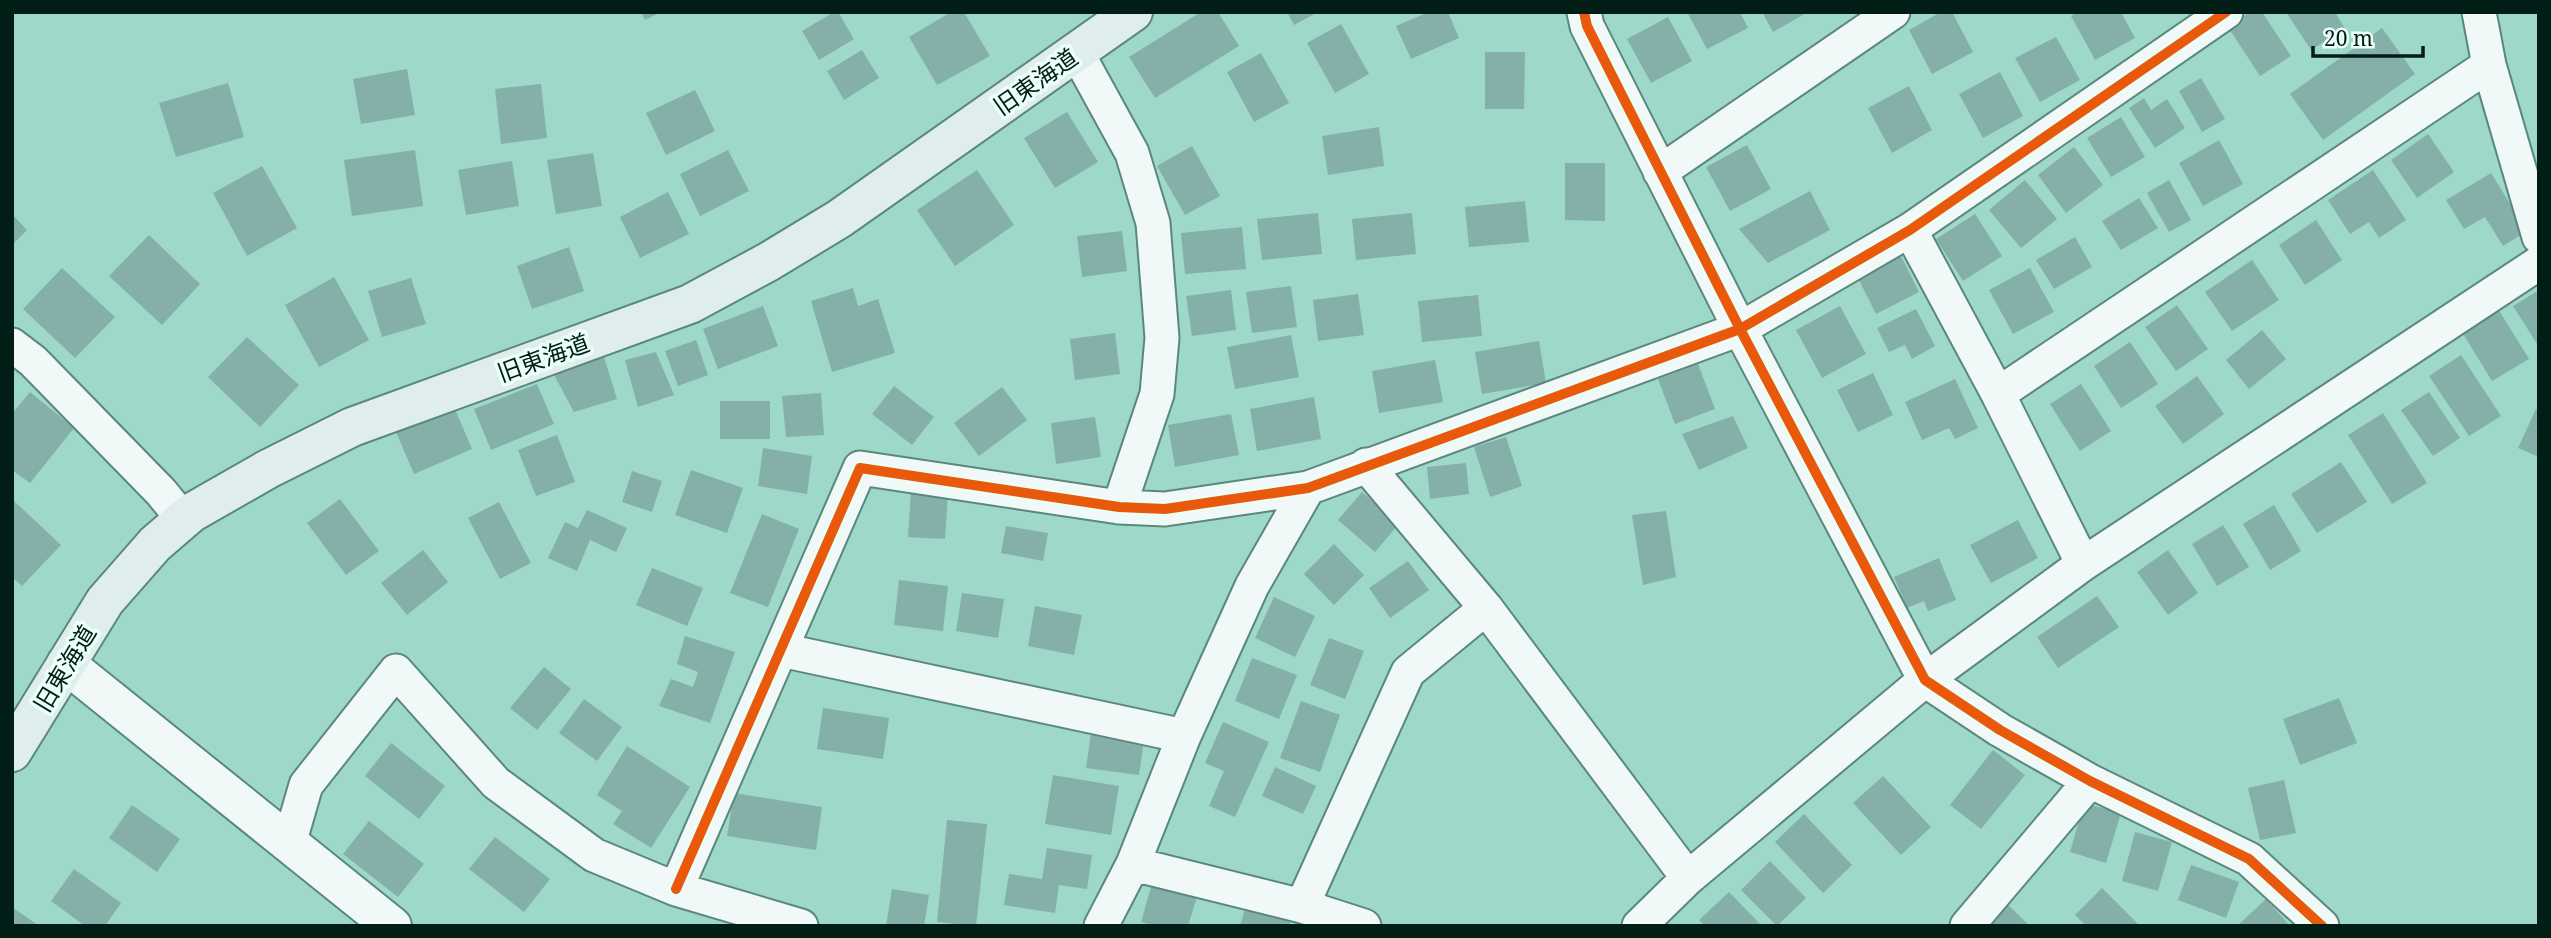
<svg xmlns="http://www.w3.org/2000/svg" width="2551" height="938" font-family="'Noto Serif','Noto Sans JP',serif">
	<style>
		.building { fill: #84b0a9 }
		.lines { fill: none; stroke-linecap: round; stroke-linejoin: round }
		.minor-casing { stroke: #5a887d; stroke-width: 37 }
		.tertiary-casing { stroke: #5a887d; stroke-width: 42 }
		.secondary-casing { stroke: #5a887d; stroke-width: 42 }
		.minor { stroke: #f0f9f7; stroke-width: 33 }
		.tertiary { stroke: #f0f9f7; stroke-width: 38 }
		.secondary { stroke: #e0eded; stroke-width: 38 }
		.cycleway-casing { stroke: #ebfef8; stroke-width: 15 }
		.cycleway { stroke: #e8590c; stroke-width: 10 }
		.labels { text-anchor: middle; dominant-baseline: central; stroke-width: 7; stroke-linejoin: round; paint-order: stroke }
		.street-label { font-size: 24px; fill: #001e16; stroke: #ebfef8 }
	</style>
	<rect width="100%" height="100%" fill="#9ed8c8"/>
	<path class="building" d="M641,12H661L645,20Z
		M834,12H838L854,39L819,60L802,31Z
		M951,12H964L990,56L937,85L909,37Z
		M1201,12H1218L1239,46L1155,98L1129,57Z
		M1287,12H1318L1294,25Z
		M1429,12H1448L1459,38L1411,59L1396,26Z
		M1687,12H1740L1748,28L1707,49Z
		M1762,12H1808L1773,32Z
		M1941,12H1952L1973,52L1932,74L1909,30Z
		M2078,12H2121L2135,38L2095,60L2071,16Z
		M2250,12H2262L2291,56L2260,76L2228,27Z
		M2286,12H2335L2345,29L2311,50Z
		M1668,17L1692,61L1651,83L1627,39Z
		M1341,24L1369,74L1335,93L1307,43Z
		M2382,28L2415,74L2323,140L2290,94Z
		M2056,37L2080,80L2040,102L2015,58Z
		M862,50L879,78L844,100L827,71Z
		M1485,52H1525L1524,109H1485Z
		M1261,53L1289,103L1254,122L1227,72Z
		M407,69L415,115L361,124L353,79Z
		M2000,72L2023,116L1983,138L1959,94Z
		M2201,78L2225,119L2202,132L2179,91Z
		M228,83L244,137L176,157L159,103Z
		M541,84L547,138L501,144L495,89Z
		M1909,86L1932,130L1892,153L1868,108Z
		M695,90L715,131L666,155L646,113Z
		M2144,98L2151,110L2167,99L2185,128L2155,148L2129,108Z
		M1067,112L1098,162L1055,188L1024,138Z
		M2121,117L2145,157L2111,177L2087,138Z
		M1379,127L1384,166L1328,175L1322,136Z
		M2428,134L2454,172L2417,198L2391,160Z
		M2219,140L2243,184L2203,206L2179,163Z
		M1747,145L1771,189L1730,211L1706,167Z
		M1192,146L1220,196L1185,215L1157,166Z
		M2074,147L2103,185L2066,213L2038,175Z
		M415,150L423,206L352,216L344,160Z
		M728,150L749,191L700,216L680,174Z
		M593,153L602,206L556,214L547,160Z
		M512,161L519,206L466,215L458,170Z
		M1565,163H1605V221L1565,220Z
		M262,166L297,228L247,256L213,193Z
		M977,170L1014,225L955,266L917,210Z
		M2373,170L2406,220L2379,238L2369,222L2350,234L2328,200Z
		M2491,173L2527,231L2503,246L2485,217L2464,229L2446,200Z
		M2025,180L2057,219L2021,248L1989,210Z
		M2169,180L2191,220L2169,232L2147,193Z
		M1810,191L1830,230L1768,263L1739,229Z
		M668,192L689,234L640,258L620,217Z
		M2139,198L2158,228L2121,250L2102,221Z
		M1525,201L1529,242L1469,247L1465,207Z
		M1318,213L1322,254L1262,260L1257,219Z
		M1412,213L1416,254L1356,260L1352,219Z
		M12,214L27,230L12,245Z
		M1975,214L2002,256L1963,281L1936,239Z
		M2316,220L2342,260L2305,285L2279,245Z
		M1242,227L1246,269L1185,274L1181,233Z
		M1122,231L1127,271L1082,277L1077,236Z
		M149,235L200,284L162,325L109,276Z
		M2075,237L2092,267L2054,289L2036,260Z
		M569,247L584,291L532,309L517,266Z
		M1901,256L1919,292L1876,314L1858,278Z
		M2252,260L2279,300L2232,331L2205,292Z
		M62,268L115,317L75,358L23,309Z
		M2030,268L2054,312L2013,334L1989,290Z
		M334,277L369,340L319,367L285,305Z
		M411,278L426,324L382,337L368,291Z
		M1291,286L1297,327L1252,333L1246,292Z
		M853,288L858,306L878,299L895,353L832,372L811,301Z
		M1231,290L1236,330L1192,336L1186,296Z
		M2539,290V347L2513,306Z
		M1358,294L1364,335L1318,341L1313,300Z
		M1478,295L1482,336L1422,342L1418,301Z
		M2177,305L2208,349L2176,371L2145,327Z
		M763,306L778,346L718,369L703,329Z
		M1840,306L1866,354L1822,378L1796,330Z
		M2497,307L2529,359L2492,381L2460,329Z
		M1916,309L1935,346L1912,359L1905,345L1889,352L1877,328Z
		M2262,330L2286,359L2249,389L2226,360Z
		M1115,333L1120,374L1075,380L1070,339Z
		M1291,335L1299,377L1235,389L1227,347Z
		M247,337L299,385L260,427L208,377Z
		M696,340L708,375L678,386L665,351Z
		M1539,341L1546,383L1482,394L1475,352Z
		M2130,342L2158,384L2121,408L2094,366Z
		M656,352L674,395L638,407L625,360Z
		M2461,355L2501,416L2469,436L2429,376Z
		M604,357L617,399L574,412L553,373Z
		M1435,360L1443,402L1379,413L1372,371Z
		M1698,364L1715,409L1675,424L1658,379Z
		M1873,373L1893,415L1858,432L1837,390Z
		M2197,376L2224,414L2183,444L2155,406Z
		M1955,379L1978,428L1955,439L1949,428L1922,440L1905,402Z
		M537,384L554,424L491,450L474,409Z
		M2081,384L2111,431L2080,451L2050,404Z
		M894,386L934,417L912,445L872,414Z
		M1002,387L1027,420L979,456L954,423Z
		M30,392L74,428L30,483L12,470V414Z
		M2429,392L2460,438L2433,456L2401,410Z
		M821,393L824,435L786,437L782,396Z
		M1314,397L1321,439L1257,451L1250,409Z
		M720,401H770V439H720Z
		M454,407L472,449L414,474L396,432Z
		M2536,409L2539,411V457L2518,448Z
		M2383,413L2427,483L2392,504L2348,435Z
		M1231,414L1239,455L1175,467L1168,425Z
		M1733,416L1748,448L1699,470L1682,434Z
		M1095,417L1101,457L1056,464L1051,423Z
		M557,435L575,482L536,496L518,450Z
		M1506,437L1522,486L1490,497L1474,447Z
		M763,448L812,456L807,494L758,486Z
		M2341,462L2367,502L2317,533L2291,494Z
		M1466,463L1469,494L1430,499L1427,467Z
		M691,470L743,488L727,533L675,515Z
		M632,471L662,481L652,512L622,502Z
		M911,491L948,494L945,539L908,537Z
		M1362,492L1399,524L1375,552L1338,520Z
		M12,499L61,545L22,586L12,577Z
		M340,499L379,551L346,575L307,523Z
		M499,502L531,563L500,579L468,518Z
		M2274,505L2301,551L2270,570L2243,524Z
		M587,510L627,528L616,552L590,540L577,571L548,558L565,522L578,528Z
		M1666,511L1676,577L1643,585L1632,515Z
		M762,514L799,529L768,607L730,593Z
		M2018,520L2038,558L1991,583L1970,545Z
		M2223,525L2249,567L2217,586L2192,544Z
		M1006,526L1048,533L1043,561L1001,553Z
		M1334,544L1364,575L1334,605L1304,574Z
		M423,550L448,582L407,615L381,583Z
		M2168,550L2198,593L2168,615L2137,572Z
		M1939,558L1956,600L1928,611L1924,601L1907,608L1894,577Z
		M1408,561L1429,590L1390,618L1369,588Z
		M652,568L703,588L687,626L636,605Z
		M899,580L948,586L943,631L894,625Z
		M962,593L1004,599L998,638L956,631Z
		M2097,596L2119,627L2058,668L2037,637Z
		M1274,597L1315,616L1295,657L1255,638Z
		M1035,606L1082,615L1074,655L1028,646Z
		M685,636L735,652L710,723L659,706L671,679L693,687L698,672L677,664Z
		M1329,638L1364,651L1345,699L1310,685Z
		M1252,658L1297,675L1279,719L1235,701Z
		M544,667L571,689L537,730L510,708Z
		M2339,698L2357,743L2300,765L2283,719Z
		M584,699L622,727L597,761L559,733Z
		M1301,701L1340,715L1320,772L1280,758Z
		M823,708L889,718L883,759L817,749Z
		M1223,722L1269,742L1235,817L1209,806L1224,771L1205,763Z
		M1091,733L1144,741L1139,775L1086,768Z
		M391,743L445,786L419,819L365,776Z
		M627,746L690,787L651,848L613,824L622,811L597,795Z
		M1993,750L2025,775L1981,829L1950,805Z
		M1275,767L1316,786L1303,814L1262,796Z
		M1053,775L1119,786L1111,835L1045,824Z
		M1883,776L1931,827L1901,855L1853,803Z
		M2284,780L2296,833L2260,840L2248,788Z
		M734,793L822,807L816,850L727,836Z
		M2084,803L2121,813L2106,863L2070,852Z
		M132,805L180,839L157,872L109,838Z
		M1804,814L1852,865L1823,893L1775,842Z
		M947,820L987,824L976,926L937,922Z
		M369,821L424,864L398,897L343,854Z
		M2135,832L2172,842L2158,891L2122,881Z
		M495,837L550,879L524,912L469,869Z
		M1047,848L1092,855L1087,889L1059,885L1055,913L1004,905L1009,874L1042,879Z
		M1770,861L1806,898L1777,926L1741,890Z
		M2191,865L2239,882L2226,918L2178,900Z
		M74,869L121,903L105,926H85L51,901Z
		M1152,884L1197,897L1188,926H1155L1141,922Z
		M2102,888L2138,924L2136,926H2086L2075,915Z
		M892,889L929,895L924,926H886Z
		M1729,892L1762,926H1705L1699,920Z
		M2266,899L2290,926H2237Z
		M2003,900L2030,926H1977Z
		M12,907L39,926H12Z
		M1245,909L1290,922L1288,926H1240Z"/>
	<g class="lines">
		<g class="minor-casing">
			<path id="minor" d="M1584,12L1587,26L1740,329L1925,680L2000,730L2090,781L2249,859L2322,926
				M2479,12L2489,65L2539,237
				M1076,51L1132,153L1153,223L1162,338L1157,394L1119,507
				M1660,172L1893,12
				M1910,230L1998,394L2083,564
				M12,345L33,361L161,492L183,519
				M1998,394L2489,65
				M1366,465L1486,608L1688,878
				M781,650L1184,736
				M289,844L306,785L396,671L496,783L594,855L676,889L801,926
				M1133,864L1302,906L1364,926
				M676,889L860,468L1119,507L1165,509L1308,488L1740,329L1910,230L2226,12
				M1302,906L1408,672L1486,608
				M1101,926L1133,864L1184,736L1252,586L1308,488
				M1639,926L1688,878L1925,680L2083,564L2539,263
				M1967,926L2090,781"/>
		</g>
		<g class="tertiary-casing">
			<path id="tertiary" d="M66,664L392,926"/>
		</g>
		<g class="secondary-casing">
			<path id="secondary" d="M12,752L105,601L155,544L191,513L268,469L352,427L690,304L768,262L839,219L1133,12"/>
		</g>
		<use href="#minor" class="minor"/>
		<use href="#tertiary" class="tertiary"/>
		<use href="#secondary" class="secondary"/>
		<g class="cycleway-casing">
			<path id="cycleway" d="M1584,12L1587,26L1740,329L1925,680L2000,730L2090,781L2249,859L2322,926
				M676,889L860,468L1119,507L1165,509L1308,488L1740,329L1910,230L2226,12"/>
		</g>
		<use href="#cycleway" class="cycleway"/>
	</g>
	<g class="labels">
		<g class="street-label">
			<text transform="translate(1035 81) rotate(-35)">旧東海道</text>
			<text transform="translate(543 357) rotate(-20)">旧東海道</text>
			<text transform="translate(64 668) rotate(-59)">旧東海道</text>
		</g>
	</g>
	<rect width="2551" height="938" fill="none" stroke="#001e16" stroke-width="28"/>
	<path d="M2313 46v10h110v-10" fill="none" stroke="#001e16" stroke-width="3.5"/>
	<text x="2324" y="46" font-size="21" fill="#001e16" stroke="#ebfef8" stroke-width="5" paint-order="stroke">20 m</text>
</svg>
